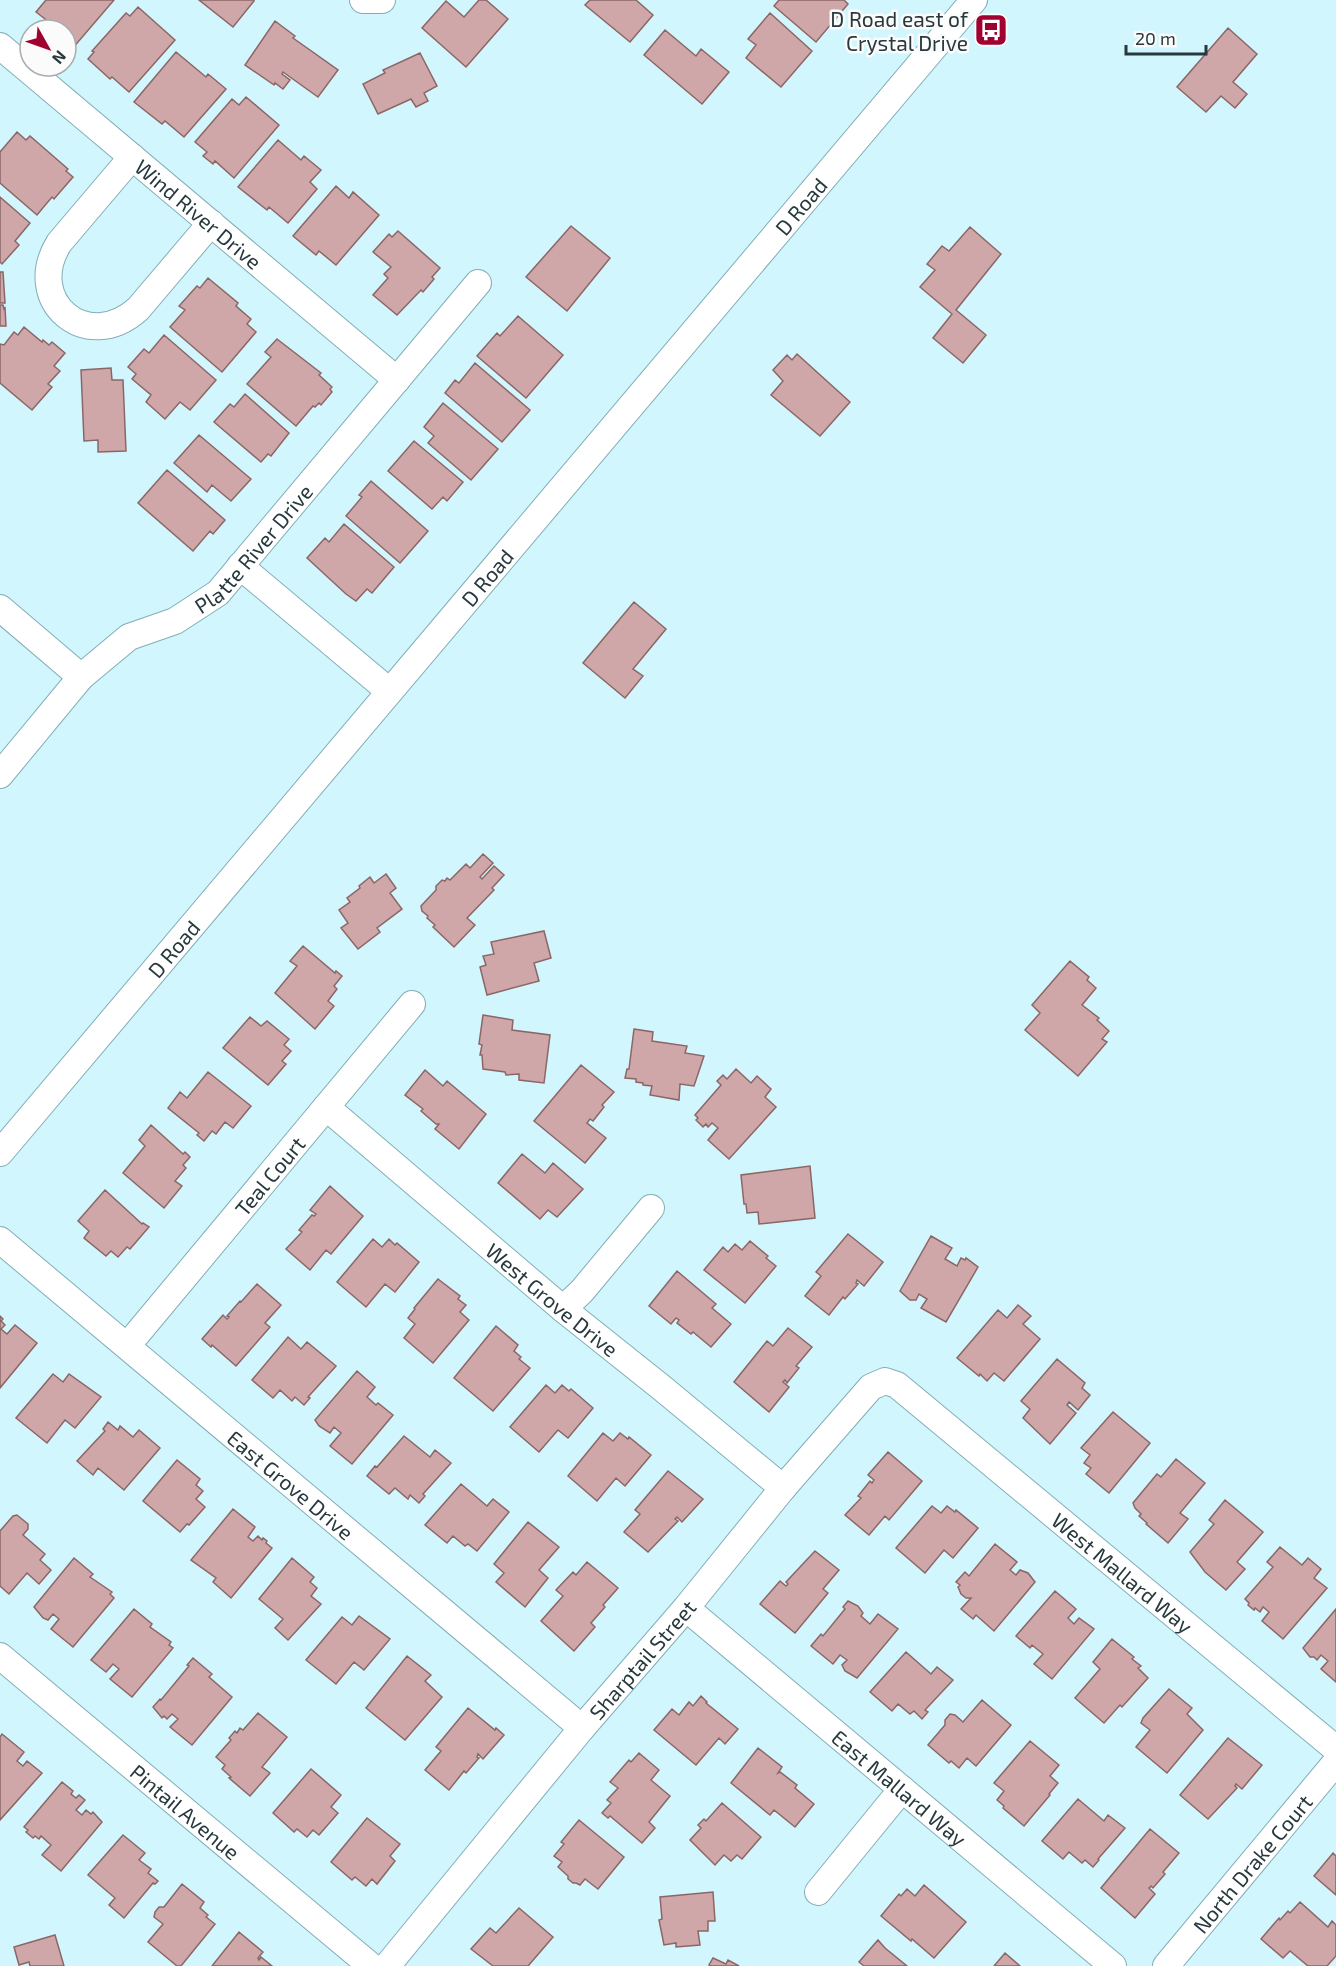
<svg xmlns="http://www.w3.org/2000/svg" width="1336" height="1966" font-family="'Exo 2',sans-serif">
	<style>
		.building { fill: #d0a7a8; stroke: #8b6667; stroke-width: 1.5 }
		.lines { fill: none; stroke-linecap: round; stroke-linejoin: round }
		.minor-casing { stroke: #82aeb7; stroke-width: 28 }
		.minor { stroke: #fff; stroke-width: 26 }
		.labels { text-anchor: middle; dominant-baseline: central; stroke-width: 5; stroke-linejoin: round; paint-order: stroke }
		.poi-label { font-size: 21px; fill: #27393c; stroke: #fbfbfb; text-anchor: end }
		.street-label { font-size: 21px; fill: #27393c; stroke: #fbfbfb }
	</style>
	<rect width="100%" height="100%" fill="#d2f6fd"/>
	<path class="building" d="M46,0H114L72,49L66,44V30H50L54,26L36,12Z
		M199,0H254V1L233,27Z
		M479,0H486L508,19L466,67L422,28L446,1L464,17Z
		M590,0H636L653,15L630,42L585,5Z
		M779,0H844L848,4L816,42L774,6Z
		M138,7L175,40L129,92L112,77L110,79L88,59L94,52L92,51L126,13L130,16Z
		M770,13L812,51L781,87L746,58L756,45L748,39Z
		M275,21L295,36L293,38L338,70L318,97L283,72L282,74L290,80L283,89L275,83L274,85L245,65Z
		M1228,28L1257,54L1233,82L1247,94L1235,108L1221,96L1206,112L1177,87Z
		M665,30L696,56L701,49L729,72L702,104L644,55Z
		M176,52L206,77L208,74L226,89L184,137L165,121L162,124L134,102Z
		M420,53L437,86L424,93L428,101L416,107L411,99L378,114L363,84L385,73L383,70Z
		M246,97L279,125L234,178L215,161L213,164L203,156L207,152L195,142L232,99L239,105Z
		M17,132L26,140L30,136L68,169L66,171L73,177L54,199L52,197L37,215L0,183V152Z
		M278,140L301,160L304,156L321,170L310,182L317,189L288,223L269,207L267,210L238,187Z
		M336,186L349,198L353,192L379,215L336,265L319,251L316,255L293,236Z
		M0,197L30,223L15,241L19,245L2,264L0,262Z
		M571,226L610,258L567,311L526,277Z
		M970,227L1001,254L956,310L986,335L963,363L933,338L952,314L920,287L935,270L927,264L942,246L949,251Z
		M398,231L440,268L432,277L434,279L423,292L421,290L397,315L373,295L388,278L384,274L391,267L373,252L389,234L392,237Z
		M0,272H3L5,303H0Z
		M208,278L238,303L236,306L251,319L247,324L256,332L222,372L170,327L185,310L179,306L197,286L200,288Z
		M0,305H3L4,309L5,308L6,326H0Z
		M518,316L563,355L526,398L477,356L497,333L500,336Z
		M24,327L42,342L43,340L49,345L52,342L65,353L54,366L60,371L48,384L52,387L32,410L0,383V344L4,345L14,332L18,335Z
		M164,335L216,380L190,410L180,402L165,419L146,402L151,395L132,379L136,374L128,367L144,349L149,353Z
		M277,339L321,373L319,375L332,387L330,389L332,392L321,405L319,403L315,407L313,406L296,426L247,384L271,357L265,352Z
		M797,354L850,402L820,436L771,395L783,381L773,370L787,355L792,360Z
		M475,363L530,410L502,442L445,393L455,380L459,383Z
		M111,368L112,380H123L126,451L98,452V440L84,441L81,370Z
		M245,394L289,433L271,456L268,454L261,462L214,422L230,404L234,407Z
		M443,403L498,449L471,480L428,443L434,436L424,427Z
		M199,435L251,479L231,501L212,485L207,492L174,463Z
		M414,441L463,482L447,501L443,497L432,509L388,471Z
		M167,470L225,520L213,534L210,531L193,551L138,503Z
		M371,481L428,531L400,563L346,516L362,497L359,495Z
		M344,524L394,567L372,593L367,589L356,601L346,594L307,558L325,538L329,542Z
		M634,602L666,629L633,669L643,676L625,698L583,663Z
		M483,854L493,863L480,877L482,879L494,866L504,875L492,888L494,890L467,918L475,925L454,947L433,927L435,925L427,918L428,916L422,911L421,906L436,890V886L442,880L445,881L447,878L450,880L466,864L470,868Z
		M386,874L396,888L390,893L402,909L377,928L380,932L358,949L341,928L348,923L339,910L350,902L347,898L360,888L359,886L370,877L374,883Z
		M544,931L551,958L534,963L539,981L487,995L480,967L486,965L483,956L494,954L491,942Z
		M303,946L335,973L336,971L342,976L334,986L337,989L328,1001L334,1006L315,1029L275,993L297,966L290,961Z
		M1070,961L1089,977L1087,980L1096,988L1082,1005L1099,1018L1097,1020L1109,1031L1102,1039L1107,1042L1078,1076L1025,1030L1040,1013L1032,1005Z
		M483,1015L513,1020L512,1030L550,1035L544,1083L519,1080V1074L506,1075L505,1072L483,1069L482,1055H480L482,1045L479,1044Z
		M250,1017L261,1026L267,1021L289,1039L284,1045L291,1051L282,1061L286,1064L268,1085L223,1048Z
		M634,1029L653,1032L652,1041L687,1046L685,1053L704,1056L694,1086L680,1084L679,1100L650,1095L652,1086L643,1085V1083L636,1082V1079L625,1078L627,1069H629Z
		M581,1065L614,1092L602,1105L604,1107L593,1121L590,1119L587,1123L606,1138L585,1163L534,1121Z
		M736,1069L751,1083L757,1076L771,1089L765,1097L776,1107L729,1159L708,1140L718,1128L712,1123L708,1127L706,1124L703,1127L696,1120L698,1118L695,1115L721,1085L717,1081L723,1075L727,1079Z
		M425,1070L443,1086L447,1081L486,1114L459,1149L435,1129L439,1124H436L421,1111L423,1109L405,1095Z
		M208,1072L251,1106L233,1128L225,1122L216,1134L212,1131L204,1141L197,1135L199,1133L168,1108L180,1092L187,1098Z
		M151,1125L183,1154L185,1152L190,1157L183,1165L186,1168L175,1181L182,1186L164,1208L123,1173L145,1146L139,1140Z
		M522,1154L545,1173L553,1163L583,1189L557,1217L548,1210L540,1219L498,1183Z
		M810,1166L815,1218L759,1224L758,1212L747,1213L746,1204H744L741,1175Z
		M330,1186L363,1216L331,1254L326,1250L310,1270L286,1249L302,1232L299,1230L312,1215L314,1216L316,1214L310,1210Z
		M105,1190L142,1224L143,1223L149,1227L130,1249L127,1247L118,1257L111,1251L106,1256L84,1238L89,1231L78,1221Z
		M848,1234L883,1262L864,1286L857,1280L856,1283L858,1284L845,1299L843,1297L829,1315L805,1296L821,1276L816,1272Z
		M931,1236L952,1248L945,1259L957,1266L961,1258L965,1260L966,1258L978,1267L946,1322L921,1308L927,1299L919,1294L916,1300H910L900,1291Z
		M373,1239L382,1247L389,1239L395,1245L397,1243L419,1262L395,1292L385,1284L366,1307L337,1282Z
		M750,1241L768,1256L766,1258L776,1266L745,1303L704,1270L723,1247L728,1252L735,1244L742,1250Z
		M677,1271L716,1304L712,1308L731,1324L711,1347L693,1332L691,1334L677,1323L679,1320L676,1318L671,1324L649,1306Z
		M438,1279L460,1296L458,1299L466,1305L460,1312L469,1320L433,1363L404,1338L415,1324L408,1318L415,1309L414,1308Z
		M257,1284L281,1305L265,1323L270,1327L236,1366L212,1345L211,1347L202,1339L223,1315L227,1319L229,1317L227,1316L240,1301L241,1302Z
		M1018,1305L1031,1316L1023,1324L1040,1339L1004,1381L994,1373L987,1381L980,1374L979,1376L957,1358L998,1310L1007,1318Z
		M0,1316L3,1319L1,1321L5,1325L1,1329L7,1334L15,1325L37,1343L0,1388Z
		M496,1326L518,1345L514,1351L521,1357L519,1359L530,1368L493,1411L454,1378Z
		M788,1328L812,1347L796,1366L799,1368L787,1383L785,1380L783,1382L789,1387L769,1412L734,1382L767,1341L773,1346Z
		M288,1337L301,1349L307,1342L336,1366L308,1397L310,1398L304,1405L295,1397L292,1401L280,1390L273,1398L252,1380Z
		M1057,1359L1085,1383L1082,1388L1090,1395L1078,1410L1069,1402L1067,1405L1076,1413L1050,1444L1023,1418L1030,1409L1021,1401Z
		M357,1371L375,1387L367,1397L376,1405L378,1403L393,1415L352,1464L330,1446L341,1433L334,1427L330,1433L319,1426L315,1420Z
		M53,1374L63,1382L69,1374L101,1397L75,1428L65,1420L47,1443L16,1418Z
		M546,1385L555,1393L562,1385L569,1391L571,1389L593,1408L568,1438L558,1430L539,1452L510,1427Z
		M1113,1412L1150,1443L1109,1493L1086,1474L1091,1468L1084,1463L1090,1455L1081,1448Z
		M108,1422L118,1430L120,1426L133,1437L139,1430L160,1448L124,1490L98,1468L93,1475L77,1461L105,1431L103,1429Z
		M603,1433L613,1441L620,1433L628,1439L629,1437L651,1455L625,1486L616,1478L597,1501L568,1476Z
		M404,1436L430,1457L435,1450L451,1463L423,1494L425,1496L419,1503L410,1495L408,1499L395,1488L389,1494L367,1476L375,1466L377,1467Z
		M888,1452L922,1481L889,1520L885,1516L869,1535L845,1515L861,1498L858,1496L870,1481L872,1483L874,1480L868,1475Z
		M1176,1459L1205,1483L1180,1513L1188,1519L1168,1543L1146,1524L1147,1523L1139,1516L1141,1514L1135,1508L1133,1503L1157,1474L1161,1477Z
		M177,1460L200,1479L196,1485L203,1491L196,1499L205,1507L189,1525L187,1524L180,1532L143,1501Z
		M668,1471L703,1499L682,1522L677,1517L675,1519L678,1521L648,1552L624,1532L640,1514L635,1510Z
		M461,1484L487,1506L493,1499L509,1512L477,1551L468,1544L465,1546L453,1536L447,1543L425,1525Z
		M1225,1500L1263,1532L1237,1562L1245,1569L1226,1590L1205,1572L1190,1552L1214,1524L1209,1520Z
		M932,1506L941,1513L947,1506L955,1512L956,1510L978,1528L953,1558L944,1550L925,1573L896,1548Z
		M233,1509L255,1527L248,1537L253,1541L258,1536L262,1540L263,1538L267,1541L266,1543L272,1548L231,1598L213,1582L216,1578L191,1560Z
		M17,1515L28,1524V1529L23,1535L45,1554L40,1560L51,1570L39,1584L27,1573L9,1594L0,1586V1531L13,1516Z
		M528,1522L559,1547L539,1570L548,1578L525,1607L496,1582L504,1573L494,1564Z
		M995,1544L1017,1562L1010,1570L1016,1575L1020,1570L1028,1573L1035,1582L994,1631L976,1615L973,1619L961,1609L971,1598H966L961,1594L958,1587L960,1585L956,1582L965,1572L969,1576Z
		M1280,1547L1302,1565L1308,1558L1321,1569L1314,1578L1327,1588L1283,1639L1262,1621L1269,1612L1263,1607L1260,1612L1255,1608L1254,1610L1248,1605L1249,1603L1245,1599L1273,1567L1267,1562Z
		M815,1551L839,1570L823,1589L828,1593L795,1633L760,1604L780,1581L786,1586L788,1584L786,1582Z
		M74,1558L93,1574L90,1577L112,1592L110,1594L114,1598L73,1647L51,1629L59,1619L53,1614L48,1620L43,1618L34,1607Z
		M292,1558L314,1577L310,1582L317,1588L311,1596L321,1604L288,1640L275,1628L283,1619L259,1599Z
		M587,1562L618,1588L603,1605L605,1607L591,1623L595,1627L574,1651L541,1621L563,1596L556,1590L573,1572L576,1575Z
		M1055,1591L1076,1609L1068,1618L1074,1624L1079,1618L1094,1629L1052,1679L1034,1664L1043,1654L1032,1645L1030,1648L1016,1636Z
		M848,1601L858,1606L863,1613L861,1616L870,1624L878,1614L898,1629L857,1678L845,1671L842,1665L847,1660L840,1655L833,1664L811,1646L821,1634L823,1636L845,1609L843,1607Z
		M134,1609L152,1624L150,1627L171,1642L169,1645L173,1648L132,1697L110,1679L119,1669L113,1664L106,1672L91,1660Z
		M1336,1609V1682L1321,1669L1328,1661L1321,1655L1317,1660L1314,1657H1310L1303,1648Z
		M359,1616L390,1639L364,1670L354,1662L336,1684L306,1660L342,1617L352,1625Z
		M1112,1639L1134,1657L1132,1659L1141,1666L1138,1668L1148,1678L1122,1707L1120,1705L1104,1723L1075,1698L1100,1669L1093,1662Z
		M906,1652L931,1674L937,1667L953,1680L925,1710L928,1712L922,1719L914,1711L910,1714L898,1704L892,1711L870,1692Z
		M407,1656L431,1675L425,1681L442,1697L405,1740L366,1708Z
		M193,1658L212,1674L209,1677L232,1697L192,1745L170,1727L178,1719L172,1714L167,1719L164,1716L162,1718L153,1707L160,1699L161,1700L189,1666L187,1665Z
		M1169,1689L1192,1708L1187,1714L1203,1730L1167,1773L1136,1747L1150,1730L1141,1723L1143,1718Z
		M701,1696L707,1702L706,1703L738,1729L725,1744L719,1738L696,1765L654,1730L672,1709L679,1715L689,1702L693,1706Z
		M982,1700L1011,1725L976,1766L967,1758L959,1768L951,1761L949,1763L928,1745L945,1725V1720L950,1714L955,1715L963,1722Z
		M468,1708L495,1730L496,1728L504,1735L483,1759L478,1754L477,1757L479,1758L466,1773L464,1771L449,1790L425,1770L441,1751L436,1747Z
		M258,1713L287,1737L262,1767L270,1773L250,1796L229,1778L231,1777L222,1769L225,1765L216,1757L231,1740L229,1738L235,1731L237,1733L240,1728L243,1730Z
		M2,1734L24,1752L17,1761L23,1766L27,1761L42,1773L0,1820V1737Z
		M1228,1738L1262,1765L1242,1789L1236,1784L1235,1786L1237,1788L1208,1819L1180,1795Z
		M1030,1741L1059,1765L1050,1776L1058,1783L1049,1794L1050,1795L1024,1826L1003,1808L1004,1806L997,1800L1004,1791L994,1783Z
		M758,1748L782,1767L778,1773L780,1772L797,1785L795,1788L814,1804L795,1827L774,1810L770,1815L731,1783Z
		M639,1753L659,1770L651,1780L670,1796L649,1822L655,1828L642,1843L610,1816L608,1818L602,1813L611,1803L607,1800L618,1788L610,1782L629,1760L631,1762Z
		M311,1769L341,1795L331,1807L338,1813L319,1835L313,1830L307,1837L297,1829L294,1832L273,1813Z
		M62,1782L73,1791L71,1794L76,1798L79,1795L85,1800L76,1810L82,1815L86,1810L91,1814L93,1812L102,1822L61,1871L42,1855L51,1845L41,1836L39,1839L35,1836L33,1838L26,1832L28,1830L24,1827Z
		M1078,1799L1104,1821L1108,1815L1125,1828L1098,1859L1099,1860L1093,1867L1085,1860L1082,1863L1069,1852L1063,1859L1042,1841Z
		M722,1803L761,1837L742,1859L737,1855L731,1861L724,1855L715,1865L690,1840L701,1828L698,1825L704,1819L706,1821Z
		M367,1818L400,1844L390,1856L395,1861L377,1884L372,1879L366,1886L355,1877L352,1880L331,1862Z
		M579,1820L624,1857L598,1889L585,1879L580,1885L576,1883H573L568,1879V1876L558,1867L562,1862L554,1856L564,1844L561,1842Z
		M1150,1829L1179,1853L1163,1872L1165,1874L1153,1888L1151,1886L1149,1888L1155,1894L1135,1918L1101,1888Z
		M123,1835L145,1853L139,1860L151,1869L148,1873L158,1881L155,1884L153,1883L124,1918L109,1905L115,1898L88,1875Z
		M1333,1853L1336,1856V1895L1314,1876Z
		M182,1884L204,1902L200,1908L208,1915L206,1917L215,1924L181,1966H177L148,1942L163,1924L154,1917L155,1912L159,1907H164Z
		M924,1885L966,1922L934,1958L912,1939L911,1941L881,1916L899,1894L901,1896L907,1889L915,1896Z
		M713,1892L715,1921H708V1931H698L700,1945L676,1947V1943L664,1945L659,1920L662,1919L660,1897Z
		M1300,1902L1328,1927L1332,1921L1336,1925V1956L1327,1966H1308L1290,1951L1283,1958L1261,1939L1279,1918L1280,1920L1288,1911L1290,1913Z
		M519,1908L553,1937L528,1966H493L471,1949L490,1928L496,1933Z
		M239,1932L263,1952L258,1958L259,1960L261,1957L272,1966H212Z
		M55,1935L64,1966H30L29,1962L19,1965L14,1947Z
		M878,1940L885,1948L907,1966H864L859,1962Z
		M1005,1953L1020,1966H994Z
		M713,1958L726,1964L728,1960L739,1966H711L709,1965Z"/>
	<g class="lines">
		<g class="minor-casing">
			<g id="minor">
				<path d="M363,0H382"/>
				<path id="s1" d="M0,46L397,380"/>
				<path d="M132,157L59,243C23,301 87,355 138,309L211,223"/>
				<path d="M240,566L389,691"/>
				<path d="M0,608L81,677"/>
				<path id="s2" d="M0,775L81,677L129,637L175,621L218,593L478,283"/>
				<path id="s3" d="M326,1107L563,1309L662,1388L783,1488"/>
				<path id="s4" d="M0,1153L974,0"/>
				<path id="s5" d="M0,1240L582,1728"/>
				<path d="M563,1309L582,1291L651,1208"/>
				<path id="s6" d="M127,1346L412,1004"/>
				<path id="s7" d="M686,1608L1113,1966"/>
				<path id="s8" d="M0,1656L371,1966"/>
				<path d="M818,1892L902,1789"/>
				<path id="s9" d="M387,1966L582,1728L686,1608L783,1488L871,1387L885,1381L897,1385L1336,1749"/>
				<path id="s10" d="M1166,1966L1336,1762"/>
			</g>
		</g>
		<use href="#minor" class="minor"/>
	</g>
	<defs>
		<g id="bus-square" transform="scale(1.725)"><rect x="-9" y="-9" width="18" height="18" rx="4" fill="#a10130" stroke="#fbfbfb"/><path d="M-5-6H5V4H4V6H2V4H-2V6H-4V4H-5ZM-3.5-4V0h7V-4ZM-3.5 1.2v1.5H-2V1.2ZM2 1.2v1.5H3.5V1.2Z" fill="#fff"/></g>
	</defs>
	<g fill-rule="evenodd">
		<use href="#bus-square" x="991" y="30"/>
	</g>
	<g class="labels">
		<g class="poi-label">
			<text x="968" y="18">D Road east of<tspan x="968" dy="24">Crystal Drive</tspan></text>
		</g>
		<g class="street-label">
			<text stroke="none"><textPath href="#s4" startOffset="1240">D Road</textPath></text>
			<text stroke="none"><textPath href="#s1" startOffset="260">Wind River Drive</textPath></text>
			<text stroke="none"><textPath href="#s2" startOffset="346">Platte River Drive</textPath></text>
			<text stroke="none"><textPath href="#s4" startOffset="754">D Road</textPath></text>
			<text stroke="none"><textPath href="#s4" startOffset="268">D Road</textPath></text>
			<text stroke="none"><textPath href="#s6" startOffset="222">Teal Court</textPath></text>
			<text stroke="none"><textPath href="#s3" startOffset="297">West Grove Drive</textPath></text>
			<text stroke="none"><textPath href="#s5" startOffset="380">East Grove Drive</textPath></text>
			<text stroke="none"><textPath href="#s9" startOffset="1076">West Mallard Way</textPath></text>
			<text stroke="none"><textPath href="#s9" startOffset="399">Sharptail Street</textPath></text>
			<text stroke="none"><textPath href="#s7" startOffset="279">East Mallard Way</textPath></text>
			<text stroke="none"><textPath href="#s8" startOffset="242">Pintail Avenue</textPath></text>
			<text stroke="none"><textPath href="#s10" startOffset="134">North Drake Court</textPath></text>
		</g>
	</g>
	<g transform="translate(48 48) rotate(130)"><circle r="28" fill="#fbfbfb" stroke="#a6adaf" stroke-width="1.5"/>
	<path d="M0-4.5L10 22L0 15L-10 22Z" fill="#a10130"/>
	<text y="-9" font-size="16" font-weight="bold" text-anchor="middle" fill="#27393c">N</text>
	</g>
	<path d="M1126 45v9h80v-9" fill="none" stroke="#27393c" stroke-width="3"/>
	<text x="1135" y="45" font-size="18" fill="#27393c" stroke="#fbfbfb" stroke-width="4.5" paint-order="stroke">20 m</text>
</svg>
